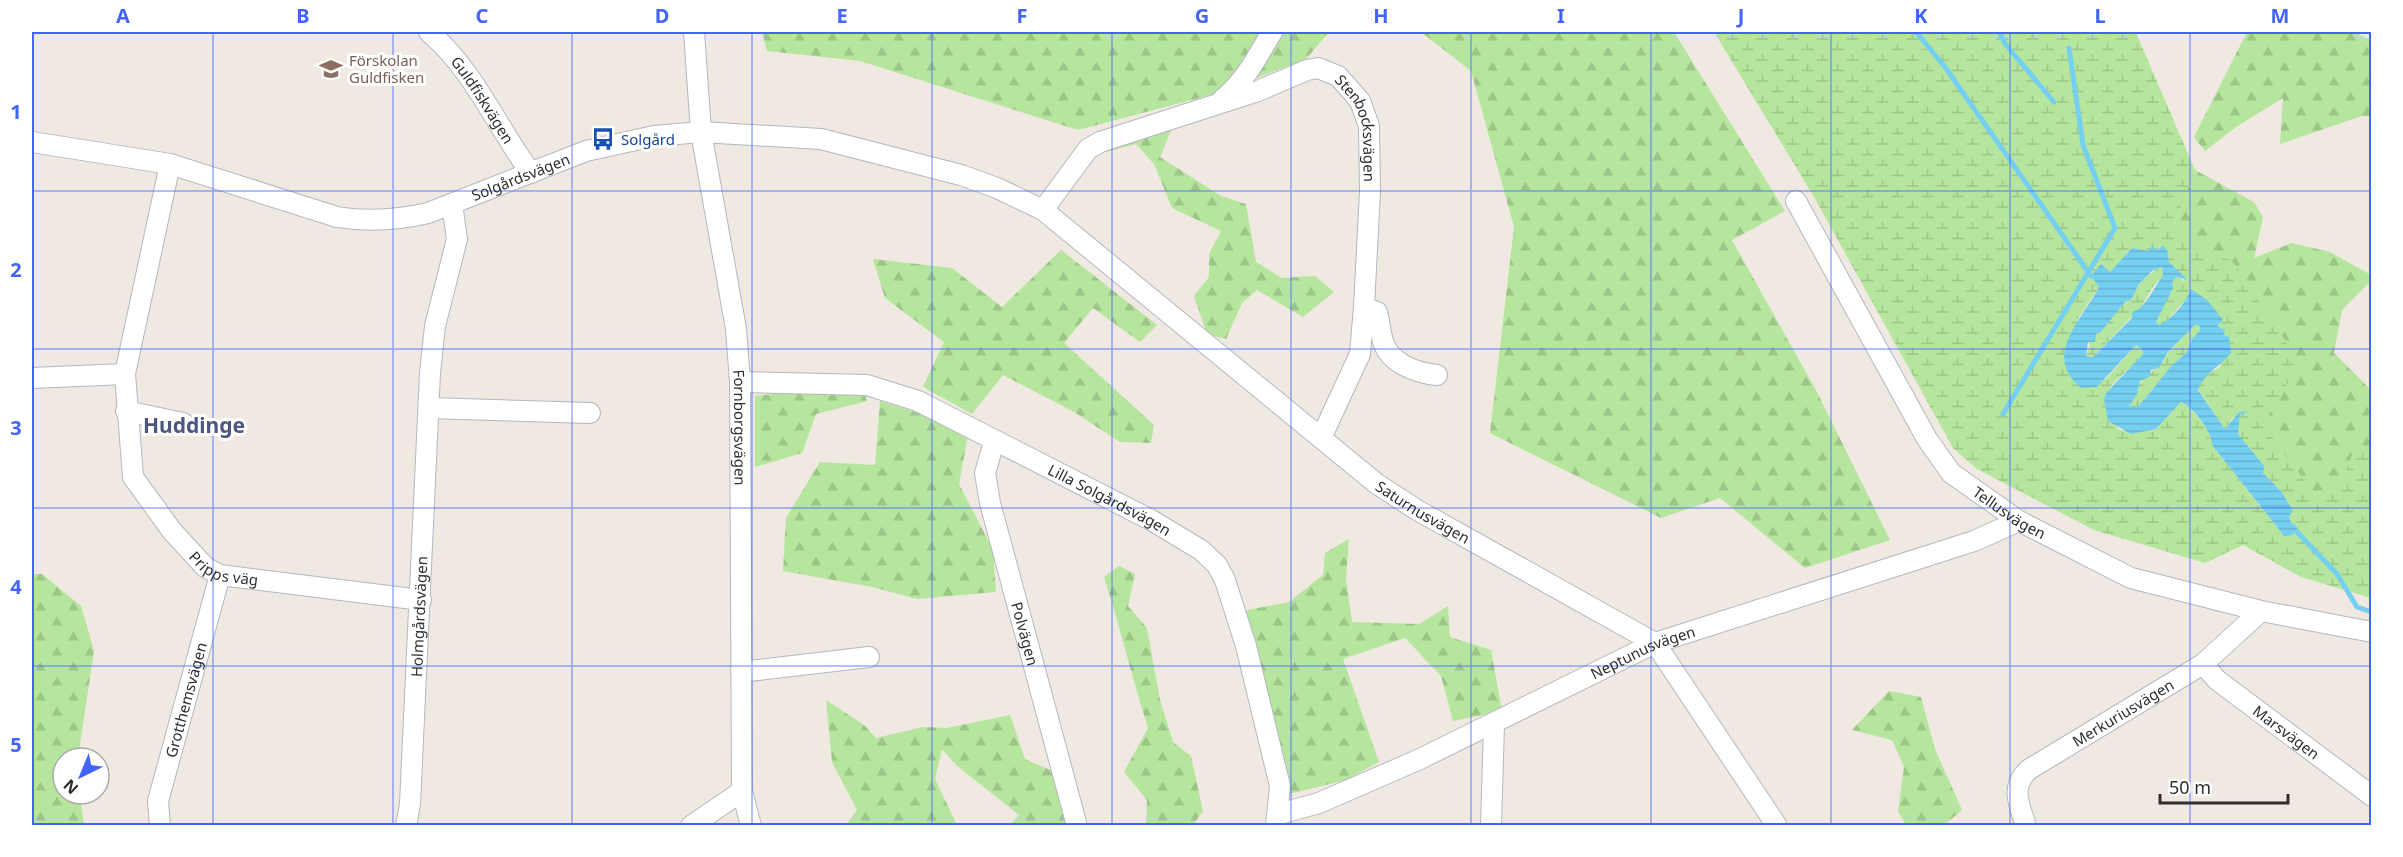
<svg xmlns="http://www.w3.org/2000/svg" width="2403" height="857" font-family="'Noto Sans',sans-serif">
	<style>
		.forest { fill: url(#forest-firs) }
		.wetland { fill: url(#wetland-marsh); fill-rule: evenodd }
		.water { fill: url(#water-rules); fill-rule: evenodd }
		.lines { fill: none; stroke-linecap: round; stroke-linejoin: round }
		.stream { stroke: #75cff0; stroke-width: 5 }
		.minor-casing { stroke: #b4b7c1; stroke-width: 22 }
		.minor { stroke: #fff; stroke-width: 20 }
		.grid { fill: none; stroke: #4264fb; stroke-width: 1.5; stroke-opacity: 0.55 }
		.labels { text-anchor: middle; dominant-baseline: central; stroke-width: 6; stroke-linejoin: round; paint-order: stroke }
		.education-label { font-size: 15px; fill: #785e54; stroke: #fff; text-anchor: start }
		.street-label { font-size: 15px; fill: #2e2e2e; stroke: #fff }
		.transit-label { font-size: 15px; fill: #164399; stroke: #fff; text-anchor: start }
		.district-label { font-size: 21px; font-weight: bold; fill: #4d5680; stroke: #fff }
		.neatline { fill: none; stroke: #4264fb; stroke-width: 2 }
		.grid-label { font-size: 20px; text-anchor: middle; font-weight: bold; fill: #4264fb }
	</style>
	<defs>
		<pattern id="forest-firs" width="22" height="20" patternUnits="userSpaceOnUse" patternTransform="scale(1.5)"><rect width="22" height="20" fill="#b6e59e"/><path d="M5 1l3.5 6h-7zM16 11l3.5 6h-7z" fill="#9dc588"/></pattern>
		<pattern id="wetland-marsh" width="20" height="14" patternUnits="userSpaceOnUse" patternTransform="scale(1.5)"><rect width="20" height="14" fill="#b6e59e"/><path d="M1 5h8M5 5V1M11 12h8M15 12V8" fill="none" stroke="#9dc588"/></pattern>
		<pattern id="water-rules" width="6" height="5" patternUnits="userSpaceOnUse" patternTransform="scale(1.5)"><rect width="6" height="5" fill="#75cff0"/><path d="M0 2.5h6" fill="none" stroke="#66b2ce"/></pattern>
	</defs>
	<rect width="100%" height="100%" fill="#efe9e1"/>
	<path class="forest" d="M762,32H1329L1306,59L1214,94L1078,130L860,61L767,51Z
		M1421,32H1674L1785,211L1732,240L1817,392L1890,540L1805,568L1720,498L1661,518L1490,433L1514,227L1471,71Z
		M2247,32H2354L2371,40V116H2362L2280,144L2283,98L2236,127L2205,151L2194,137Z
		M1171,131L1160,157L1221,196L1246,204L1256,262L1282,278L1315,276L1334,292L1303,317L1257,290L1242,303L1226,339L1207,334L1194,296L1209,277V254L1221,231L1172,208L1154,164L1136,144L1106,152L1107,148L1144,133Z
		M2195,170L2254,202L2263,217L2254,258L2292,243L2330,252L2371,275V281L2342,310L2334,353L2371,390V451L2358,442L2342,479L2319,501L2263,424L2171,232Z
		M1061,250L1157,325L1140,342L1093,308L1064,343L1154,425L1151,443L1120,442L1074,412L1003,375L972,414L923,387L944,342L885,298L873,259L952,268L1002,307Z
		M862,385L867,401L816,414L802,453L755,467V396Z
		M880,401L969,429L959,484L993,550L996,592L917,599L872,587L783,571L786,518L820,462L875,465Z
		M1349,539L1346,578L1352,622L1419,624L1448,606L1450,637L1491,650L1502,711L1453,721L1441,676L1405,638L1343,659L1379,762L1346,780L1285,795L1279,742L1243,611L1289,602L1323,575L1325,553Z
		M1119,566L1135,574L1128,606L1147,628L1160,700L1173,742L1191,756L1203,811L1193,825H1146L1147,800L1124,772L1148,728C1132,678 1120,627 1104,577Z
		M32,574H42L81,606L94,651L78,758H63V794H80L84,825H32Z
		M1889,691L1921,697L1935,749L1962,810L1944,825H1906L1898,811L1904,767L1892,740L1852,730Z
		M826,700L864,725L876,738L923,727L947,728L1010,715L1025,759L1055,772L1068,825H1010L1019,815L956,765L942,749L935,779L957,825H846L857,810L832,762Z"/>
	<path class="wetland" d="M1714,32H2139L2137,35L2195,170L2171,232L2232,261L2300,363L2263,424L2319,501L2342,479L2358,441L2371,451V598L2301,577L2243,545L2205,563L2094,530L1977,469L1953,448L1814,197ZM2162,246L2168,252L2169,262L2186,282L2176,276L2172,282V288L2156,322L2159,326L2164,324L2188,297L2207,300L2223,319L2217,326L2226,337L2220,367L2202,378L2198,389L2225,429L2233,418L2249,410L2240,415L2238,434L2263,473L2281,491L2293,511L2289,515L2291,522L2298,528L2292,535H2283L2212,445C2212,431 2193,408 2181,402L2155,430H2120C2084,395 2121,380 2143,354L2142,349L2136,345L2105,380L2076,384L2073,378L2077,320L2100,286L2091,275L2109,273L2132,248C2144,250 2153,254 2162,246Z
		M2162,267L2163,276L2152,288L2142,306L2093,357L2086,355L2090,346L2088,342L2096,337L2097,332L2126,301L2131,300C2137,285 2147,273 2162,267Z
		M2195,325L2200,326V330L2192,339L2187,352L2171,366L2148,395L2138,406L2128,408C2133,392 2143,373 2159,368L2168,353Z"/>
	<path class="water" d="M2163,245L2168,252L2169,262L2188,280L2176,277L2172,282L2173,288L2156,322L2159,325C2172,320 2186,302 2191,289L2207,300L2223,320L2217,326L2225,330L2224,335L2229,337L2231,353C2220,367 2204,373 2198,390L2225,429L2239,412L2250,411L2240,415L2238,434L2264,466L2263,473L2281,491L2293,511L2289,516L2291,522L2298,528L2292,535L2284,536L2212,445C2212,431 2193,407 2181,402L2156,429L2131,434L2108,421L2104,399L2106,393L2143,354L2142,349L2136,345L2097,387L2081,388C2041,355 2083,319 2099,287L2091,276L2101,264L2110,272L2132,248L2149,251L2152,246L2157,250ZM2162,267L2163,276C2154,286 2146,309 2132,312V318L2093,357L2086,356L2088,342H2095L2097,332L2100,333L2126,301L2131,300L2139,284L2152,271ZM2195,325L2200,326V330L2192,339L2187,352L2171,366L2148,395L2138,406L2129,407L2137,394L2140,381L2149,377L2151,370L2159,368L2168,352Z"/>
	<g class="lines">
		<path class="stream" d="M1916,32L1945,67L2091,276
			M1999,32L2006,45L2054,102
			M2003,414L2115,228L2083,145L2069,48
			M2297,532L2337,574L2357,607L2372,612"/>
		<g class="minor-casing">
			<g id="minor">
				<path id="s1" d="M429,32C473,69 497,127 531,173"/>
				<path id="s2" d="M694,32L701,132L736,329L740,382L742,791L751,826"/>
				<path d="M1223,99C1246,80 1257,57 1272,32"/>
				<path id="s3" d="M32,142L170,164L337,217C368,222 398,220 428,213L586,151L654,136L701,132L821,139L961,175L997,188L1043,210L1377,484L1417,510L1655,643L1777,826"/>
				<path id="s4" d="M170,164L125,374L133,477L172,531L205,567L220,575L421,600"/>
				<path id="s5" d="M1796,201L1927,439L1951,473L2019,521L2131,578L2261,611L2372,632"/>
				<path id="s6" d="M1043,210L1088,149L1100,142L1258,91L1307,70L1318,68L1338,76L1360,101L1369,126L1370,191L1364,307"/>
				<path d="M32,378L125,374"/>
				<path id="s7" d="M740,382L867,385L918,401L1151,520L1201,550L1217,565L1225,580L1246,646L1280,786L1276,826"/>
				<path d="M429,408L590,413"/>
				<path d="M126,411L183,423"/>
				<path d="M1321,438L1360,354L1364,307L1377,312C1380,322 1380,332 1383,341C1389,363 1416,373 1437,375"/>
				<path id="s8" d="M994,442L985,473L990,503L1077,826"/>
				<path id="s9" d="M2203,664L2217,680L2372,796"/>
				<path d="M741,672L869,657"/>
				<path id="s10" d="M1279,814L1319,803L1420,759L1655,643L1974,541L2019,521"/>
				<path id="s11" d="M160,826L158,801L220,575"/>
				<path id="s12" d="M406,826L410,804L430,373L435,326L457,239L452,204"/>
				<path d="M691,826L742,791"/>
				<path d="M1491,826L1494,725"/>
				<path id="s13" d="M2026,826C2019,804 2010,788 2028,770L2203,664L2261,611"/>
			</g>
		</g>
		<use href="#minor" class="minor"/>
	</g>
	<path class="grid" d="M213,32V826M393,32V826M572,32V826M752,32V826M932,32V826M1112,32V826M1291,32V826M1471,32V826M1651,32V826M1831,32V826M2010,32V826M2190,32V826M32,191H2372M32,349H2372M32,508H2372M32,666H2372"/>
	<defs>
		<g id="school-bare" transform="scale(1.8)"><path d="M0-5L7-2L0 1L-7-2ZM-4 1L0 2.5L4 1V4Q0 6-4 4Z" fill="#8d6e63" stroke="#fff" stroke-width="2.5" paint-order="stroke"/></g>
		<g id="bus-bare" transform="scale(1.8)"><path d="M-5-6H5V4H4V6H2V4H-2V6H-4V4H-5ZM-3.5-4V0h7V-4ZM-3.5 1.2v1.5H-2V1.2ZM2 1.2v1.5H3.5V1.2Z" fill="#1a4fb4" stroke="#fff" stroke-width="2.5" paint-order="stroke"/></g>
	</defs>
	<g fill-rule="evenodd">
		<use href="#school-bare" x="331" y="69"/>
		<use href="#bus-bare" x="603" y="139"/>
	</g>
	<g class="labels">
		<g class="education-label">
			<text x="349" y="60">Förskolan<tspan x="349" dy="17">Guldfisken</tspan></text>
		</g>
		<g class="street-label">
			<text stroke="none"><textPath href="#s1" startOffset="87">Guldfiskvägen</textPath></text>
			<text stroke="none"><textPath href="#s6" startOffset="400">Stenbocksvägen</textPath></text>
			<text stroke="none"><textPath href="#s3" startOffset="506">Solgårdsvägen</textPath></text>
			<text stroke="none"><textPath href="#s2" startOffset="399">Fornborgsvägen</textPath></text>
			<text stroke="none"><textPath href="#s7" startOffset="396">Lilla Solgårdsvägen</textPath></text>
			<text stroke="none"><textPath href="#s3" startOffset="1533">Saturnusvägen</textPath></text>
			<text stroke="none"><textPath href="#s5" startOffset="384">Tellusvägen</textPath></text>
			<text stroke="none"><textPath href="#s4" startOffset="452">Pripps väg</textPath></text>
			<text stroke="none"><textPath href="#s12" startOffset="210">Holmgårdsvägen</textPath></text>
			<text stroke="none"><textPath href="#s8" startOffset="198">Polvägen</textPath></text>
			<text stroke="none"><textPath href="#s10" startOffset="399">Neptunusvägen</textPath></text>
			<text stroke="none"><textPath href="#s11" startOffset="130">Grotthemsvägen</textPath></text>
			<text stroke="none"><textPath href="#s13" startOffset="171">Merkuriusvägen</textPath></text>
			<text stroke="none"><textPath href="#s9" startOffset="108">Marsvägen</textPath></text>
		</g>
		<g class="transit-label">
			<text x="621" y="139">Solgård</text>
		</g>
		<g class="district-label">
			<text x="194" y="425">Huddinge</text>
		</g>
	</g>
	<rect width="2403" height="857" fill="none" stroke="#ffffff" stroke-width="66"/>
	<g transform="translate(81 776) rotate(223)"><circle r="28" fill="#ffffff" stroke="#ababab" stroke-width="1.5"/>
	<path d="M0-4.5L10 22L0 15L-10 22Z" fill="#4264fb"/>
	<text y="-9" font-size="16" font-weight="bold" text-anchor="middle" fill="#2e2e2e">N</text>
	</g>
	<path d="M2160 794v9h128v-9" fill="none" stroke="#2e2e2e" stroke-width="3"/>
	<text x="2169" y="794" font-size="18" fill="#2e2e2e" stroke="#ffffff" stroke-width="4.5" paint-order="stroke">50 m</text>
	<rect x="33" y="33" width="2337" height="791" class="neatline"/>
	<g class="grid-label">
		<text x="123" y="23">A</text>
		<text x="303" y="23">B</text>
		<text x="482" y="23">C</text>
		<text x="662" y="23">D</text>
		<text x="842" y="23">E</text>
		<text x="1022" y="23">F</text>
		<text x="1202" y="23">G</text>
		<text x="1381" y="23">H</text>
		<text x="1561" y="23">I</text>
		<text x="1741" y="23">J</text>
		<text x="1921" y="23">K</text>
		<text x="2100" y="23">L</text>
		<text x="2280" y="23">M</text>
		<text x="16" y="119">1</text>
		<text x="16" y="277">2</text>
		<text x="16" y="435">3</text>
		<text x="16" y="594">4</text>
		<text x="16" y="752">5</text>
	</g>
</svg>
